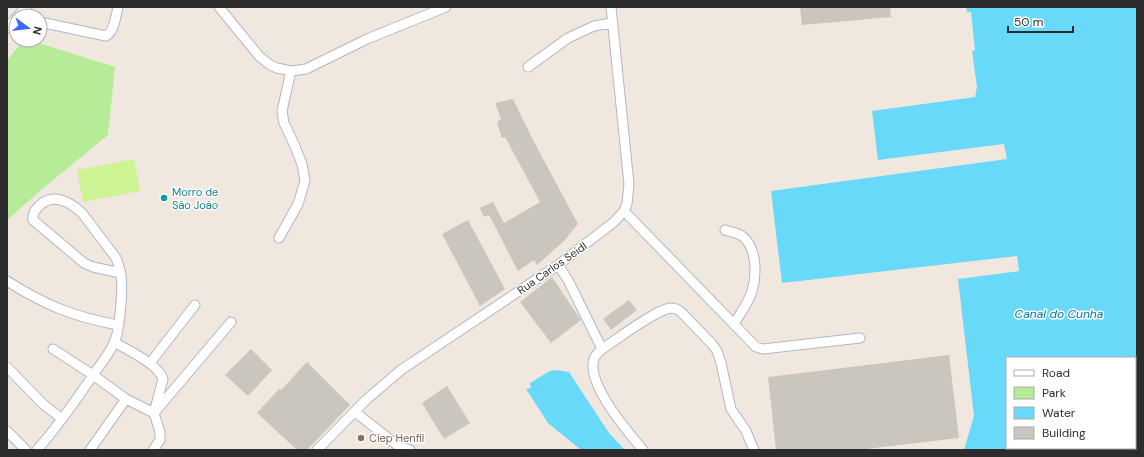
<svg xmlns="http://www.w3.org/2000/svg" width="1144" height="457" font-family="'DM Sans',sans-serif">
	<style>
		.green { fill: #b6eb97 }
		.pitch { fill: #cdf392 }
		.water { fill: #69d9fa; fill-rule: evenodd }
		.building { fill: #cbc6bd }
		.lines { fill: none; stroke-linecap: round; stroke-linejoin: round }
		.minor-casing { stroke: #b3b6c2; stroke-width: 11 }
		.minor { stroke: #fff; stroke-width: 9 }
		.culture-dot { fill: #0f9aa8; stroke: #fff; stroke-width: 1.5 }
		.education-dot { fill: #8d6e63; stroke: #fff; stroke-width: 1.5 }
		.labels { text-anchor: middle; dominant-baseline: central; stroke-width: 3; stroke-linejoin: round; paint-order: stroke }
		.culture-label { font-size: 11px; fill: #0d838f; stroke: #fff; text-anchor: start }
		.street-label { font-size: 11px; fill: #2d2d2d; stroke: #fff }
		.education-label { font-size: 11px; fill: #785e54; stroke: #fff; text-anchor: start }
		.water-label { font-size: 12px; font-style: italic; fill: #0078ae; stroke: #fff }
	</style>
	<rect width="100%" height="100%" fill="#f0e8df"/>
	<path class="green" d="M24,40H29L115,67L108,135L48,184L7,220V60Z"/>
	<path class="pitch" d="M134,159L140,191L83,202L77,170Z"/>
	<path class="water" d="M966,7H1137V450H964L974,416L958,279L1019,271L1017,256L782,283L771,191L1007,159L1004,144L878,160L872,111L975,97L977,87L972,51L975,50L971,12H967ZM1007,358H1135V448H1007Z
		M557,370L569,372L609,433L625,450H581L548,423L526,389L531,388L530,383L550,371Z"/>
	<path class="building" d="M800,7H890L891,17L802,25Z
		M513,99L533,140L578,224L564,241L537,265L534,260L518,271L489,215L484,217L480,208L493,202L504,223L540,202L505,137L502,138L497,122L501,119L495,103Z
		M468,220L505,289L480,306L442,234Z
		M552,277L581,320L551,343L520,302Z
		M629,300L637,310L611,330L603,319Z
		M251,349L272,370L248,396L225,375Z
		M949,355L959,438L858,450H776L768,377Z
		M307,362L350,405L307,450H297L257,413L280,388L281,390Z
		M447,386L470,423L444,439L422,403Z"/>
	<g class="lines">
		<g class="minor-casing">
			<path id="minor" d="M219,7L259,56L270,65L277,68L291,71L306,69L367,39L446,7
				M18,16L27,7
				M40,22L106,36C114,32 116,16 118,7
				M7,28L16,18
				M528,67L568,38L594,26L612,23
				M624,211L756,347L763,349L860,338
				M725,230C731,232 738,233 742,236C757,247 757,275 752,291C749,302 740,314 734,324
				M279,238L298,204L305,181L302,164L294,144L284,123L282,111L291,71
				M558,265L568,280L602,349
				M7,281C45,305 74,317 118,325
				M114,342C129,351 157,363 163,379L154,413L160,432V440L153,450
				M53,349L93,375L126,399L154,413L231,322
				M150,363L195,305
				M7,367L43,404L62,419
				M355,412L397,445L410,450
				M7,431L26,450
				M37,450C58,426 77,399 95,372C102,363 110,352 115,341C118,333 119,323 120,314C122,295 124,276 116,258L82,213C70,202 53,192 39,206C35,210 32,215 33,220L84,263L93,267L121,273
				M90,450L126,399
				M317,450L367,399L401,370L558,265L614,222L624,211L627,204L629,184L611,7
				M643,450C628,432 586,384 594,359C595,355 599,352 602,349C616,340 654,311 670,308C674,308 678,309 681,312L712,344L717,351L721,363L731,409L746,431L754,450"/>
		</g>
		<use href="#minor" class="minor"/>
	</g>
	<circle class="culture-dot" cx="164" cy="198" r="4"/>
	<circle class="education-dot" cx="361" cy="438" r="4"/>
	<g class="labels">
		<g class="culture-label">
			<text x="172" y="192">Morro de<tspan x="172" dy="13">São João</tspan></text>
		</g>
		<g class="street-label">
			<text transform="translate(552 268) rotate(-35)">Rua Carlos Seidl</text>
		</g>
		<g class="education-label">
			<text x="369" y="438">Ciep Henfil</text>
		</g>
		<g class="water-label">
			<text x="1059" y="314">Canal do Cunha</text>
		</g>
	</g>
	<rect width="1144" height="457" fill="none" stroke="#2d2d2d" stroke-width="16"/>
	<rect x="1006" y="357" width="130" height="92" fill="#ffffff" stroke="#ababab"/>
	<rect x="1014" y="370" width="20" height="6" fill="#ffffff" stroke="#ababab"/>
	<text x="1042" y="377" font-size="12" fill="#2d2d2d">Road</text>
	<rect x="1014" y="387" width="20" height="12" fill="#b6eb97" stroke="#ababab"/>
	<text x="1042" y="397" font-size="12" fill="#2d2d2d">Park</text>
	<rect x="1014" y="407" width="20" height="12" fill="#69d9fa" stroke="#ababab"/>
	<text x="1042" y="417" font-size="12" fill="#2d2d2d">Water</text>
	<rect x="1014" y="427" width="20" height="12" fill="#cbc6bd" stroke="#ababab"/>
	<text x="1042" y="437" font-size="12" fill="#2d2d2d">Building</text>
	<g transform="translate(28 28) rotate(105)"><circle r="19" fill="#ffffff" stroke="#ababab"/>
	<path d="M0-3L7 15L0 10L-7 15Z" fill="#3d67ff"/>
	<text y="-6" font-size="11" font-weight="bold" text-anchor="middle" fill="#2d2d2d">N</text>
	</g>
	<path d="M1008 26v6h65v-6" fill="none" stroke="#2d2d2d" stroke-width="2"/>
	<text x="1014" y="26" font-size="12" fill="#2d2d2d" stroke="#ffffff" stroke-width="3" paint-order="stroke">50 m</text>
</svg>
